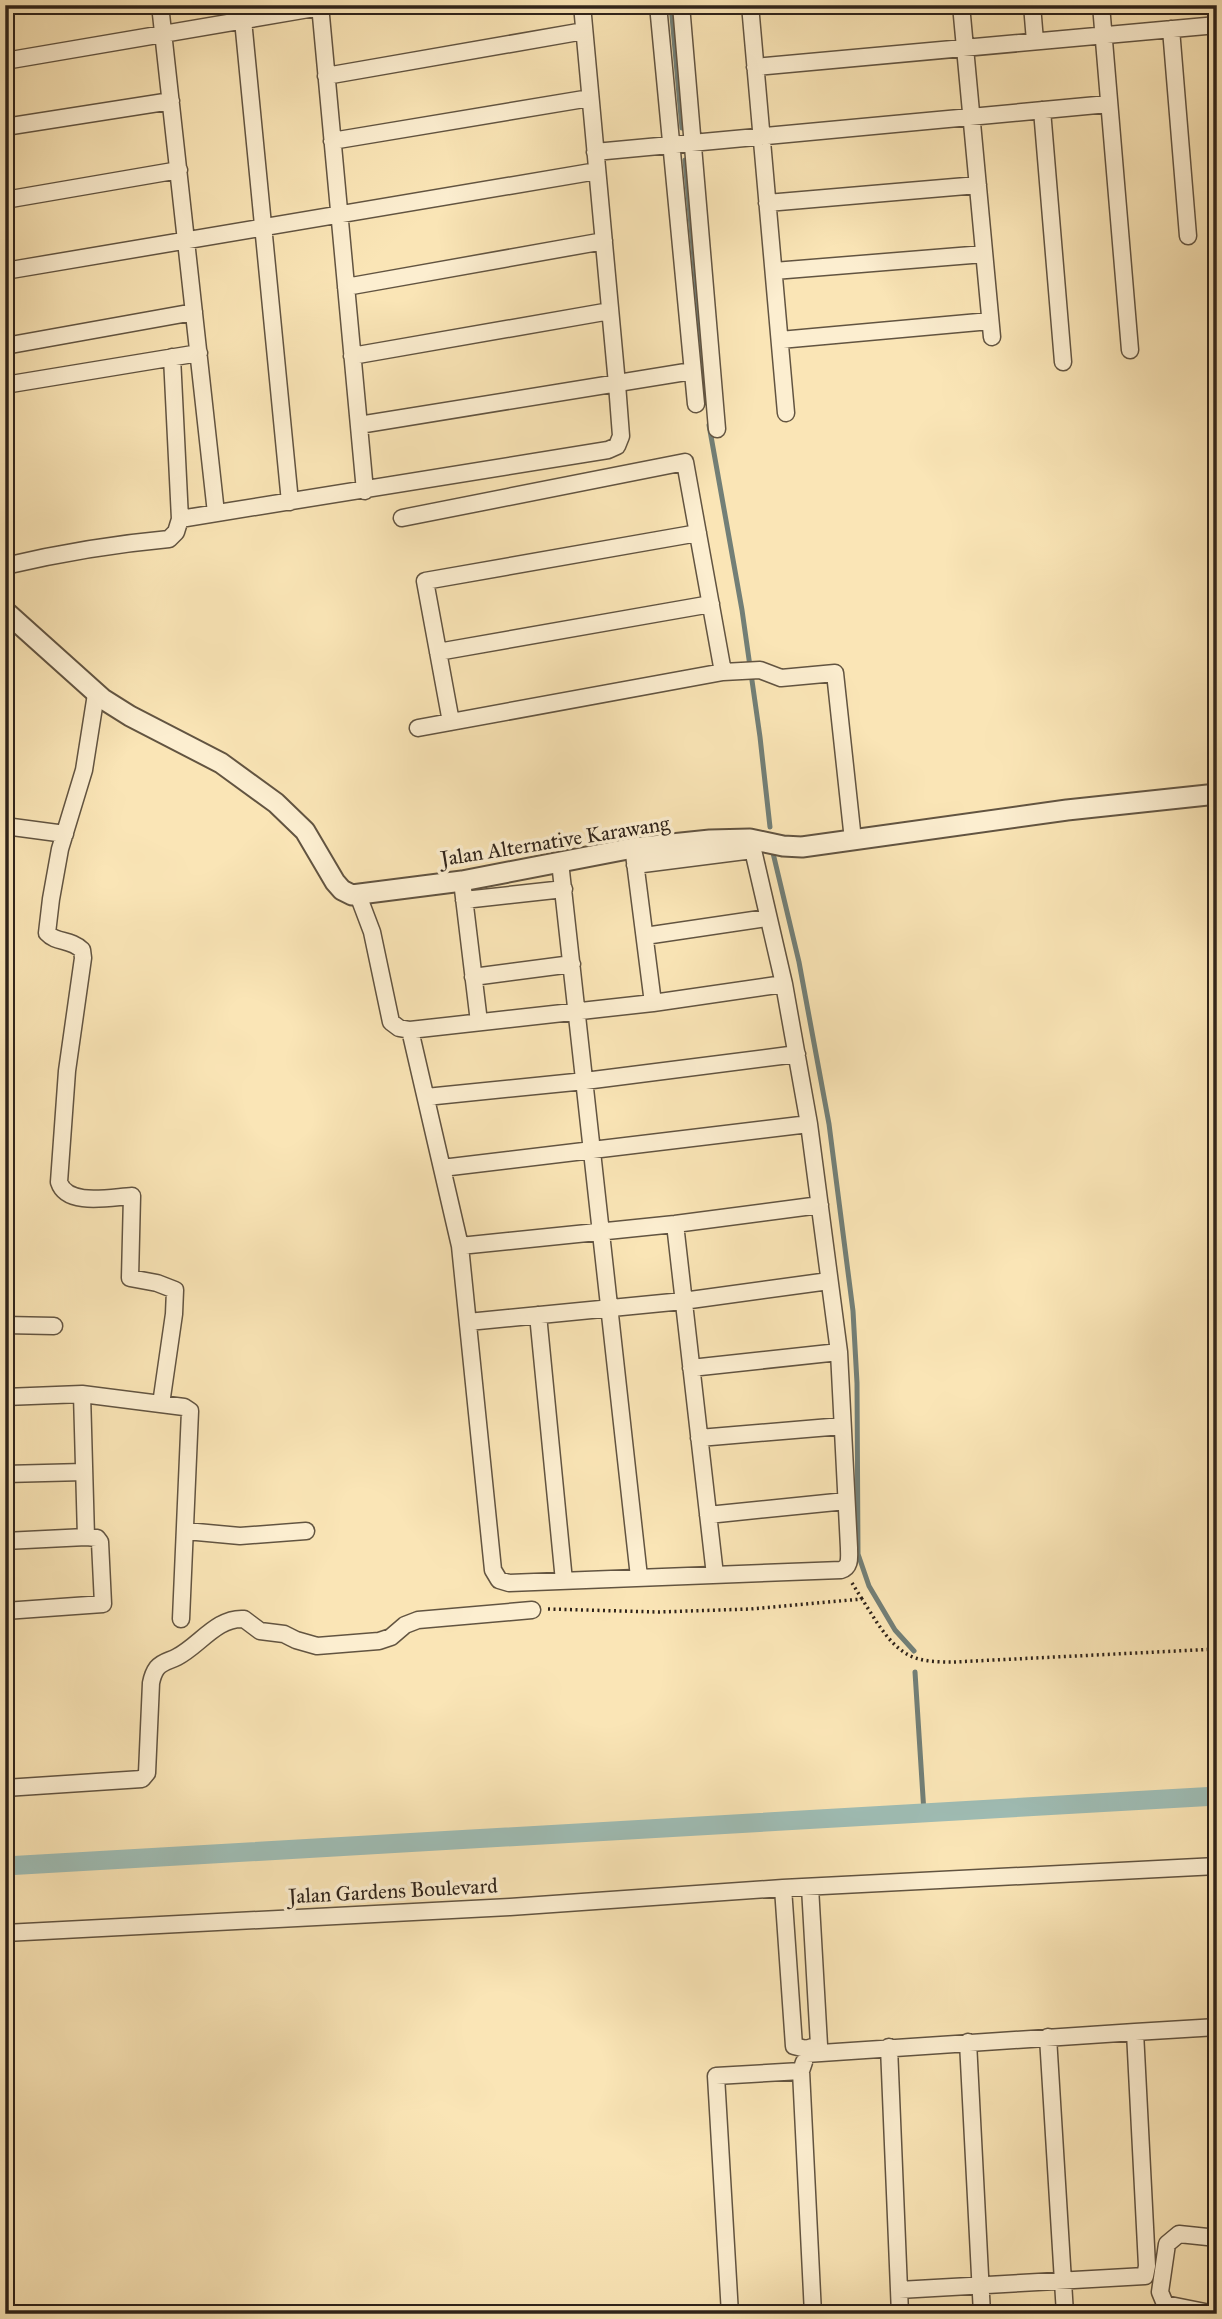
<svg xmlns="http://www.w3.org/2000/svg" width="1222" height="2319" font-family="'IM FELL Great Primer',serif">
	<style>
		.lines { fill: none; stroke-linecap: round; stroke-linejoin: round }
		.stream { stroke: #727f77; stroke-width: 5 }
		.canal { stroke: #9fbdb5; stroke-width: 19 }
		.minor-casing { stroke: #625441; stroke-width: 19 }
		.tertiary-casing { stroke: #625441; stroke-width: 23 }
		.path { stroke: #2f231a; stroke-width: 3.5; stroke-dasharray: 2 3.5; stroke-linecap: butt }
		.minor { stroke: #fceed0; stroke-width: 16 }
		.tertiary { stroke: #fceed0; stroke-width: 19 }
		.labels { text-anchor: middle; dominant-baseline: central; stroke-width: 7; stroke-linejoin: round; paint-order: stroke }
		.street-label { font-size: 21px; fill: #2f231a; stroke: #fceed0 }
	</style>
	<rect width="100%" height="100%" fill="#fae5b6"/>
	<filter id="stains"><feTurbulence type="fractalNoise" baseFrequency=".00286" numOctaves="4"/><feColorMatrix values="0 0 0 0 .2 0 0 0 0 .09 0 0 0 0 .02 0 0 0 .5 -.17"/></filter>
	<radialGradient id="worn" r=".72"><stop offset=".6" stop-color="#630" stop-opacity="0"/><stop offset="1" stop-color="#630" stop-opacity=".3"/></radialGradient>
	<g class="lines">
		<path class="stream" d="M671,5L682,128
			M685,160L706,390
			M709,425L742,610L760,737L770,827
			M773,853L799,962L829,1124L853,1311L857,1383L858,1554L869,1586L895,1630L914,1651
			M915,1672L924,1813"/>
		<path class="canal" d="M5,1866L1217,1796"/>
		<g class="minor-casing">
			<path id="minor" d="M160,5L216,513
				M320,5L365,491
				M658,5L696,404
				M681,5L717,429
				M750,5L786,413
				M961,5L992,337
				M1032,5L1035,41
				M1101,5L1130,350
				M243,20L290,502
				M1171,29L1188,236
				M5,61L332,5
				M755,67L1217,25
				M326,76L584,31
				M1042,110L1063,362
				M5,127L171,101
				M332,141L590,98
				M595,152L1108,104
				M5,200L179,170
				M767,203L978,185
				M5,271L597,171
				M774,271L984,254
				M346,287L604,241
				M780,340L990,321
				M5,346L194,312
				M352,356L610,311
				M5,385L199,353
				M359,425L692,371
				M402,518L685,462L723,672
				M180,519L608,450L617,446L621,436L617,384L582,5
				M5,566C60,553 114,544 169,539L176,532L180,519L172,357
				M438,652L711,604
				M96,694L84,770L60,849L51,899L47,933C56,943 71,939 82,950L83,958L67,1071L59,1182C67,1207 111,1197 132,1196L130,1278L157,1283L175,1290L174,1314L161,1404
				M451,722L425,581L698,533
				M418,728L723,672L760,670L781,678L835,673L853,840
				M5,826L65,834
				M634,854L653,1003
				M560,862L639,1577
				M462,881L479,1022
				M358,895L372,932L391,1022L399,1028L410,1030L460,1246L493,1570L499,1580L509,1583L841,1570C851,1567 849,1557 849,1548L839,1352L809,1124L784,984L753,850L635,865
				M464,900L564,889
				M645,936L767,918
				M473,977L572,964
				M410,1030L653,1003L784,984
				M426,1097L585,1081L797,1054
				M442,1168L809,1124
				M675,1224L715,1575
				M460,1246L675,1224L820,1205
				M538,1315L564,1581
				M468,1322L683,1301L829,1281
				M5,1325L54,1326
				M691,1368L839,1352
				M5,1397L82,1394L184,1407L190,1411L181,1619
				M699,1438L842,1426
				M5,1474L84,1472
				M708,1515L846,1501
				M186,1531L240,1536L306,1531
				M5,1541L86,1537
				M5,1611L103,1604L100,1542L97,1538L86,1537L82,1394
				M5,1788L142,1779L147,1773L151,1683C152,1678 154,1672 157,1668C163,1661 170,1661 177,1657C199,1646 217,1617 244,1619L260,1631L284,1634L296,1640L317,1646L379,1641L391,1637L405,1625L418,1620L532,1610
				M783,1888L794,2046L806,2049L819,2045L810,1887
				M5,1933L510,1907L783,1888L1217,1866
				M1135,2032L1217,2027
				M1048,2037L1065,2314
				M968,2042L982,2314
				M889,2047L900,2314
				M806,2054L1135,2032L1147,2266L1145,2276L899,2290
				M804,2062L801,2071L813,2314
				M730,2314L716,2076L801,2071
				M1215,2314L1165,2304L1160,2292L1167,2244L1179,2234L1217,2238"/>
		</g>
		<g class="tertiary-casing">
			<path id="tertiary" d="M5,611L103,699L130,716L221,763L276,803L305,831L335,882L342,890L352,895L462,881L633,848L710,840L750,839L783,846L802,847L1067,810L1217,794"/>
		</g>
		<path class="path" d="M852,1583L862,1599
			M548,1609L658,1612L750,1609L862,1599C877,1622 892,1652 919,1659C930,1662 943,1662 954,1662L1217,1649"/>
		<use href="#minor" class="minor"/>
		<use href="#tertiary" class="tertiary"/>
	</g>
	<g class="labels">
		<g class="street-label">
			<text transform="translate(555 841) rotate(-9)">Jalan Alternative Karawang</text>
			<text transform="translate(393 1891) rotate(-3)">Jalan Gardens Boulevard</text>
		</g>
	</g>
	<rect width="1222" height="2319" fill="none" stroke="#fae5b6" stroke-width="28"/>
	<rect x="7" y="7" width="1208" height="2305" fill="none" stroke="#2f231a" stroke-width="3.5"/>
	<rect x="14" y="14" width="1194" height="2291" fill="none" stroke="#2f231a" stroke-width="2"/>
	<rect width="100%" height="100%" filter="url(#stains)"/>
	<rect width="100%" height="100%" fill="url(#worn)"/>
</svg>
